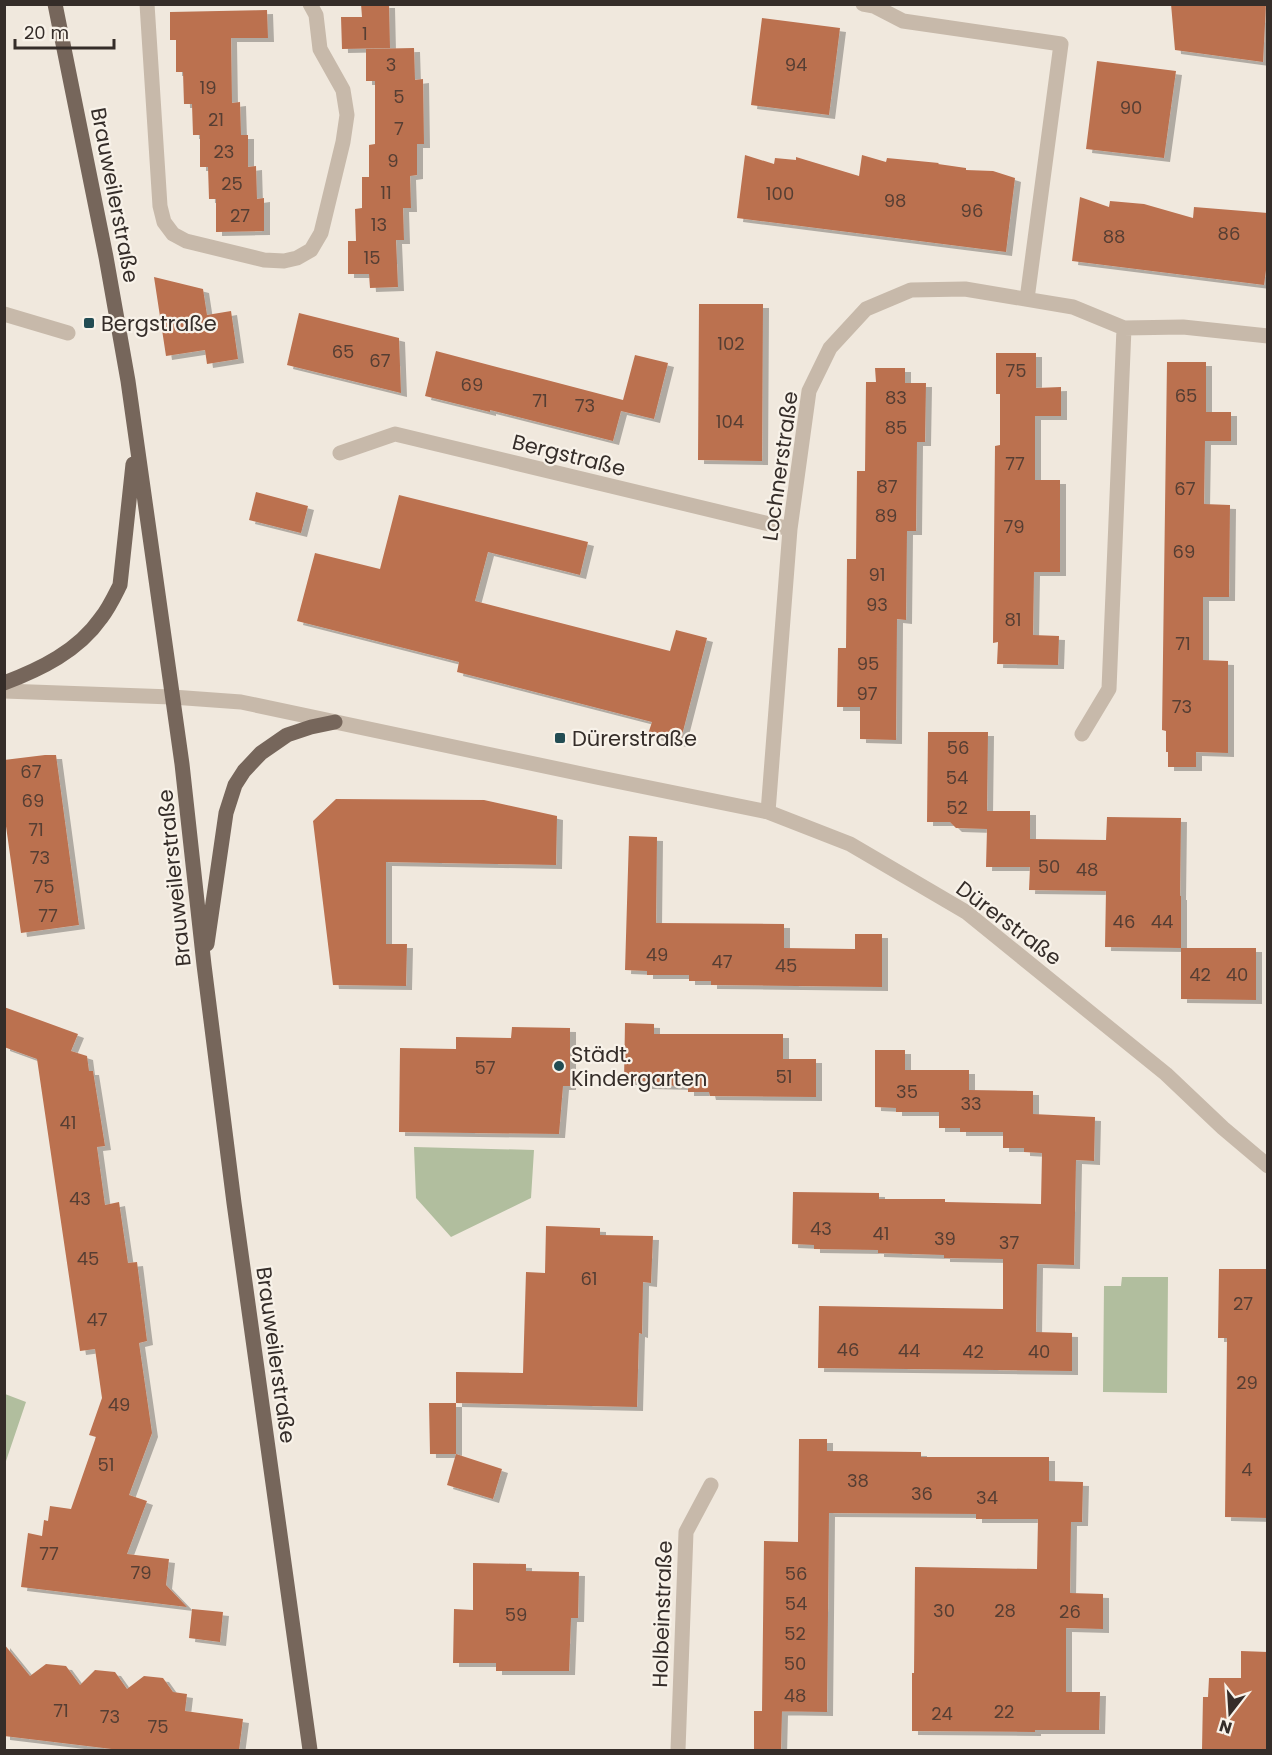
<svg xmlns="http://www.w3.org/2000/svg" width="1272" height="1755" font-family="Poppins,sans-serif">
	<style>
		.green { fill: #b1be9e }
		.building { fill: #bb7150; filter: url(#shadow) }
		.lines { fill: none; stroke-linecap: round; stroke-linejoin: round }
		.minor { stroke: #c7b9aa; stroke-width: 15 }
		.major { stroke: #76665b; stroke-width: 15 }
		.poi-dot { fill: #224c53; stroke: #f8f2e9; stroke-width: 2 }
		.labels { text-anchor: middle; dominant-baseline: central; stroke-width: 4.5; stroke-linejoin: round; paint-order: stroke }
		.number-label { font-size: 18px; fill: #563e33 }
		.street-label { font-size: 21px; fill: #352d29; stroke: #f8f2e9 }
		.poi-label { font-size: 21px; fill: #352d29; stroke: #f8f2e9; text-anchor: start }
	</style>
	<defs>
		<filter id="shadow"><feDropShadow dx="6" dy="4" stdDeviation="0" flood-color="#0004"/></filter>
	</defs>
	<rect width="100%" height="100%" fill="#f0e8dd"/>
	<path class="green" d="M414,1147L534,1150L531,1198L451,1237L416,1198Z
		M1122,1277H1168L1167,1393L1103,1392L1104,1286H1121Z
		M5,1394L26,1402L5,1464L4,1394Z"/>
	<path class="building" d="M361,4H389L390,48L342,49L341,17H362Z
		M1171,4H1266L1263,62L1175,50Z
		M267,10L268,38H231L232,103L240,102L241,135H248V167L256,166L257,199L264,198V231L216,232V199H209L208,167H200V135H193L192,104H184L183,72H176V40H170V12Z
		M762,18L840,28L829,115L751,105Z
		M414,48L415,80L423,79L424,144H417V175L410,176L411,208H403L404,240H396L398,287L370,288L369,274H348V241H356L355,209L362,208V177H369V145L375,144V81H366V49Z
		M1097,61L1176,71L1164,158L1086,149Z
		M745,155L774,164L775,158L796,160V157L859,176L862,155L886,162L887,158L939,163L938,164L966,168V170L993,171L1015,178L1006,252L737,218Z
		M1080,197L1109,207L1110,201L1144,204L1193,218L1194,207L1268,213V255L1264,285L1072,261Z
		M154,277L203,289L207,315L231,311L238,359L207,364L205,350L166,356Z
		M699,304H763L762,461L698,460Z
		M299,313L399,338L401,393L287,365Z
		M436,351L623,400L635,355L668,363L654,419L621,411L613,441L490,410V412L425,396Z
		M996,353H1036V388L1061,387V416H1035V480H1060V572H1034L1033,635L1059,636L1058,665L997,664L998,642L993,643L995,446L1000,445V394H996Z
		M1167,362H1206V412H1231V441H1205L1204,504L1230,505L1229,597H1203V660L1228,661V753L1196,752V767H1168V752H1166V731L1162,730Z
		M875,368H905V383H926L925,442H917L916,531H907L906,620L897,619L896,740L860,739V707H837L838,648H846L847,559H856L857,471H865L866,382H876Z
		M256,492L308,506L301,533L249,520Z
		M399,495L588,542L580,575L488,552L475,601L670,651L676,630L707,638L680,743L648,734L652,722L457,672L459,662L297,621L315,553L380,569Z
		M928,732H988L987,811H1030V839L1106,840L1107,817L1181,818L1180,896H1181V948L1105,947L1106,891L1029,890L1030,867H986L987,829L956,828L950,822H927Z
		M45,755H56L79,925L21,933L4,812V760Z
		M336,799L484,800L557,816L556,865L386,862V944H407L406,986L333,985L313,821Z
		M629,836L657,837L656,923L784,924V948L855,949V934H882V987L711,985V981H689V975H647V971L625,970Z
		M1181,948H1256V1000L1181,999Z
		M4,1007L78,1034L71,1051L87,1056L89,1071H93L105,1146L97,1147L105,1205L119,1202L128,1263L137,1262L147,1341L139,1343L152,1433L129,1495L147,1501L127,1554L169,1559L166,1585L187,1607L21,1587L28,1533L42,1536L44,1520L48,1521L50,1506L71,1509L96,1437L89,1435L102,1398L95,1349L80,1351L37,1059L4,1047Z
		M625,1023L654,1024V1034H783V1059H816V1097L710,1096L709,1092H688V1086L646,1085V1081H624Z
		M512,1027L570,1028V1086H563L559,1134L399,1132L400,1048L456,1049V1037L511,1038Z
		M875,1050H905V1070H969V1090L1033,1091V1114L1095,1117L1094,1161L1076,1160L1074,1265L1037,1264L1036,1332L1072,1333V1371L818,1368L819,1306L1003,1309V1259L944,1258V1255L878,1253V1250L814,1249V1245L792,1244L793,1192L879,1193V1199H945V1202L1041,1204L1042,1153L1024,1152V1148H1003V1132H960V1128H939V1112H896V1108L875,1107Z
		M546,1226L600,1228V1235L653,1236L651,1283L643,1282L642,1334L639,1333L637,1407L456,1403V1372L523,1373L526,1272L545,1273Z
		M1219,1269H1268V1518L1225,1517L1227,1338H1218Z
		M429,1403H456V1454H430Z
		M799,1439H827V1451L921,1452V1457H1049V1481L1083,1482L1082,1522H1071L1070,1593L1103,1594V1629L1066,1628V1692H1100L1099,1730H1035V1732L912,1731V1673H914L915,1567L1037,1569L1038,1519H976V1514L829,1513L827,1712L762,1711L764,1541L798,1542Z
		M456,1454L502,1469L493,1499L447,1485Z
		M473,1563L526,1564V1571L579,1572L578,1618H571L569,1671H496V1663H453L454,1609L473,1610Z
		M192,1609L223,1612L220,1642L189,1638Z
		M4,1644L30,1676L46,1664L66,1666L80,1685L95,1670L115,1672L127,1689L144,1676L163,1678L173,1692L187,1694L185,1711L243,1719L239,1750H120L4,1736Z
		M1241,1651L1268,1652V1750H1202L1203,1697H1208L1209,1678H1241Z
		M754,1711H782L781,1750H754Z"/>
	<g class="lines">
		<path class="minor" d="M147,4L160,206L164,222L173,234L186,241L264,260L284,261L297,258L311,250L321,233L343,142L347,115L343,90L320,49L316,15L310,4
			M863,4L874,6L903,21L1061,44L1027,299
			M4,314L68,333
			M340,453L395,434L790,529
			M4,691L172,697L241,702L596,777L768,812L850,844L966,912L1166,1074L1223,1128L1268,1166
			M1082,734L1109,689L1124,328
			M768,812L790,529L809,391L830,348L866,309L911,290L965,289L1073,307L1124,328L1183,327L1268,336
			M678,1750L686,1532L711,1485"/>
		<path class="major" d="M55,4L106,257L128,381L182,764L204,965L234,1203L310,1750
			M4,683C41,669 78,651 101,618C109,608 114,597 120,585L133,464
			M207,944L226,813L235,785L244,771L261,753L287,735L311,727L335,722"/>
	</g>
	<g class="poi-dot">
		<rect x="83" y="317" width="12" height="12" rx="3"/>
		<rect x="554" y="732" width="12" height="12" rx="3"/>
		<circle cx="559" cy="1066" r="6"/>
	</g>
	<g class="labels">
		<g class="number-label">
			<text x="365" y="33">1</text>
			<text x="391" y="64">3</text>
			<text x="796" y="64">94</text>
			<text x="208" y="87">19</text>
			<text x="399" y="96">5</text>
			<text x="1131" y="107">90</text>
			<text x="216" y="119">21</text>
			<text x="399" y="128">7</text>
			<text x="224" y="151">23</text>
			<text x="393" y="160">9</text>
			<text x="232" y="183">25</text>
			<text x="386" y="192">11</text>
			<text x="780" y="193">100</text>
			<text x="895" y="200">98</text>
			<text x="972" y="210">96</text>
			<text x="240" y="215">27</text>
			<text x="379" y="224">13</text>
			<text x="1229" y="233">86</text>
			<text x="1114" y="236">88</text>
			<text x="372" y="257">15</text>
			<text x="731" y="343">102</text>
			<text x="343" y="351">65</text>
			<text x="380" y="360">67</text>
			<text x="1016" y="370">75</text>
			<text x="472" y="384">69</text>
			<text x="1186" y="395">65</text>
			<text x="896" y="397">83</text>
			<text x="540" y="400">71</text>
			<text x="585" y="405">73</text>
			<text x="730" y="421">104</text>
			<text x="896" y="427">85</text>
			<text x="1015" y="463">77</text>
			<text x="887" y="486">87</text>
			<text x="1185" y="488">67</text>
			<text x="886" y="515">89</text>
			<text x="1014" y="526">79</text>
			<text x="1184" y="551">69</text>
			<text x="877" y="574">91</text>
			<text x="877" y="604">93</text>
			<text x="1013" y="619">81</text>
			<text x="1183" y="643">71</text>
			<text x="868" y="663">95</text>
			<text x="867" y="693">97</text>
			<text x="1182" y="706">73</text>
			<text x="958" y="747">56</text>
			<text x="31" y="771">67</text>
			<text x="957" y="777">54</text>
			<text x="33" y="800">69</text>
			<text x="957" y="807">52</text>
			<text x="36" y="829">71</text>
			<text x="40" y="857">73</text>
			<text x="1049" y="866">50</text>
			<text x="1087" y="869">48</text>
			<text x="44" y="886">75</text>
			<text x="48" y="915">77</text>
			<text x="1124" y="921">46</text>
			<text x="1162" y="921">44</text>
			<text x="657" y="954">49</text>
			<text x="722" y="961">47</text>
			<text x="786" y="965">45</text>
			<text x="1200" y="974">42</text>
			<text x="1237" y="974">40</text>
			<text x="485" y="1067">57</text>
			<text x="784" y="1076">51</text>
			<text x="907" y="1091">35</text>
			<text x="971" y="1103">33</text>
			<text x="68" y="1122">41</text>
			<text x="80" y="1198">43</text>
			<text x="821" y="1228">43</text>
			<text x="881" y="1233">41</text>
			<text x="945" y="1238">39</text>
			<text x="1009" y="1242">37</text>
			<text x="88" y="1258">45</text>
			<text x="589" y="1278">61</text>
			<text x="1243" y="1303">27</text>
			<text x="97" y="1319">47</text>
			<text x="848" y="1349">46</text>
			<text x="909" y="1350">44</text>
			<text x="973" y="1351">42</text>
			<text x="1039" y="1351">40</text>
			<text x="1247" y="1382">29</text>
			<text x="119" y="1404">49</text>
			<text x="106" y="1464">51</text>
			<text x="1247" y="1469">4</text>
			<text x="858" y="1480">38</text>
			<text x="922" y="1493">36</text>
			<text x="987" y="1497">34</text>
			<text x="49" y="1553">77</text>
			<text x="141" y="1572">79</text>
			<text x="796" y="1573">56</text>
			<text x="796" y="1603">54</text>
			<text x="944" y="1610">30</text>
			<text x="1005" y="1610">28</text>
			<text x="1070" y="1611">26</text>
			<text x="516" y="1614">59</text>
			<text x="795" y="1633">52</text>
			<text x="795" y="1663">50</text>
			<text x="795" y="1695">48</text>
			<text x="61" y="1710">71</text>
			<text x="1004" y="1711">22</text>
			<text x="942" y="1713">24</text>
			<text x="110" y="1716">73</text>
			<text x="158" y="1726">75</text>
		</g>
		<g class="street-label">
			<text transform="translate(115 195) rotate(79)">Brauweilerstraße</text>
			<text transform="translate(569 455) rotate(14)">Bergstraße</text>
			<text transform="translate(780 466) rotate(-82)">Lochnerstraße</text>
			<text transform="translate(174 878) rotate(-96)">Brauweilerstraße</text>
			<text transform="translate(1009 923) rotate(37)">Dürerstraße</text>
			<text transform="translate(276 1355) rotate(82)">Brauweilerstraße</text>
			<text transform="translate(662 1614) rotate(-88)">Holbeinstraße</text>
		</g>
		<g class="poi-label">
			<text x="101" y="323">Bergstraße</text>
			<text x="572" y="738">Dürerstraße</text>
			<text x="571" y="1054">Städt.<tspan x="571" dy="24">Kindergarten</tspan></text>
		</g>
	</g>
	<rect width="1272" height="1755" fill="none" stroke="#352d29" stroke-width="12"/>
	<g transform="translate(1230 1713) rotate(197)" stroke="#f8f2e9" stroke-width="4.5" paint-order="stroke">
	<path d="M0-4.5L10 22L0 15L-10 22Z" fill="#352d29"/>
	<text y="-9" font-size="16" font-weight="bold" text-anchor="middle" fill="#352d29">N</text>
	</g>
	<path d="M15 39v9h99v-9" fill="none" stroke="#352d29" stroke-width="3"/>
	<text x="24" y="39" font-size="18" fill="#352d29" stroke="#f8f2e9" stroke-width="4.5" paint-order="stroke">20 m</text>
</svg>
